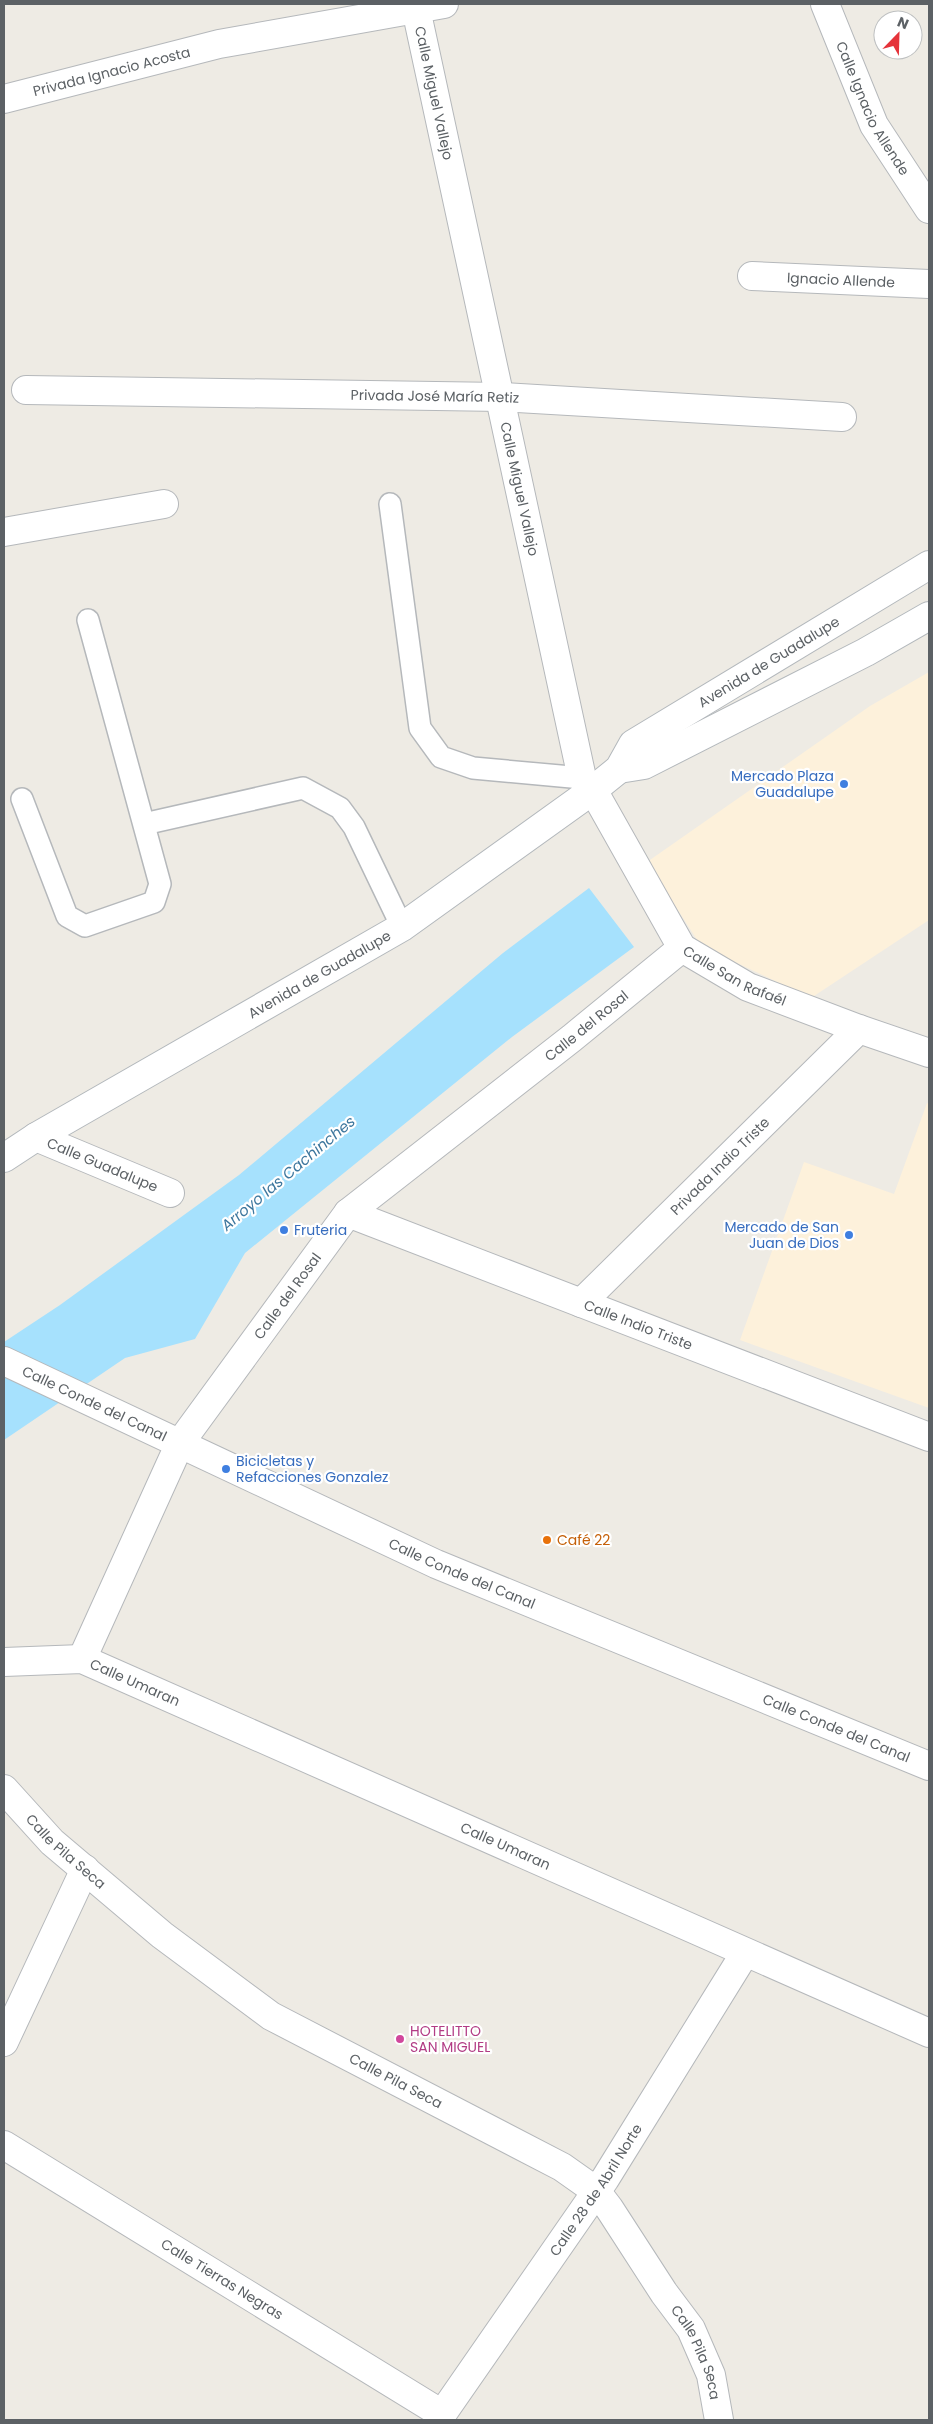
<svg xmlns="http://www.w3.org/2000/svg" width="933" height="2424" font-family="Poppins,sans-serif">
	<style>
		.commercial { fill: #fdf1db }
		.water { fill: #a6e1fd }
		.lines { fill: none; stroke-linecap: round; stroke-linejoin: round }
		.service-casing { stroke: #b5b8bb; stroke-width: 24 }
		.minor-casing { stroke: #b5b8bb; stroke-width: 30 }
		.tertiary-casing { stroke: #b5b8bb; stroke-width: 30 }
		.secondary-casing { stroke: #b3b8bc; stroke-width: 30 }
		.service { stroke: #fff; stroke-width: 21 }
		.minor { stroke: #fff; stroke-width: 28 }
		.tertiary { stroke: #fff; stroke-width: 28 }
		.secondary { stroke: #fff; stroke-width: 28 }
		.shop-dot { fill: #3f7fe0; stroke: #fff; stroke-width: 2 }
		.food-dot { fill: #e8710a; stroke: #fff; stroke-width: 2 }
		.hotel-dot { fill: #d1479c; stroke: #fff; stroke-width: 2 }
		.labels { text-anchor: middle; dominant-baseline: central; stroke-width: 4.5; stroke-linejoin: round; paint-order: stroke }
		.street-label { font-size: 14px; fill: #5c6165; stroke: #fff }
		.shop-label { font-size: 14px; fill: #366cbe; stroke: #fff; text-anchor: end }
		.food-label { font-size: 14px; fill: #c56008; stroke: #fff; text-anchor: start }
		.hotel-label { font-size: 14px; fill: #b23c85; stroke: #fff; text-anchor: start }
		.water-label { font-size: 15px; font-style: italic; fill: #3d779e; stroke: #fff }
	</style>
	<rect width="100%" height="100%" fill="#eeebe4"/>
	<path class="commercial" d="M929,672V920L811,998L701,946L647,862L870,706Z
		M927,1103L929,1104V1408L740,1340L804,1162L894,1194Z"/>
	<path class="water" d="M589,888L634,947L512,1037L245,1253L195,1339L125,1358L4,1440V1342L60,1305L239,1175L503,953Z"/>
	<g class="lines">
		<g class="service-casing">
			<path id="service" d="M390,504L420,728L441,757L473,768L582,778
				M22,799L67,916L85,926L154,902L160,884L88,620
				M144,824L303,788L340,808L354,827L402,927"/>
		</g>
		<g class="minor-casing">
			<g id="minor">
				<path id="s1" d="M416,9L582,778L593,790L682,948L748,987L859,1029L929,1053"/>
				<path id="s2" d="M4,99L219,44L444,4"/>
				<path id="s3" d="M752,276L929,284"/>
				<path id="s4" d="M26,390L502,397L842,417"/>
				<path d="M4,532L164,504"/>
				<path id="s5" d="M36,1137L170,1193"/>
				<path id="s6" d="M348,1213L929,1437"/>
				<path id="s7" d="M581,1303L859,1029"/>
				<path id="s8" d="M180,1443L348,1213L572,1038L682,948"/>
				<path d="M4,2042L85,1869"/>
				<path id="s9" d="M4,2145L442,2414"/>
				<path id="s10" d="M438,2420L605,2179L745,1953"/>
			</g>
		</g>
		<g class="tertiary-casing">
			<g id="tertiary">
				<path id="s11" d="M825,4L874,125L929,209"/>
				<path id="s12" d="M4,1361L436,1564L929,1766"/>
				<path d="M82,1659L180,1443"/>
				<path id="s13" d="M4,1662L82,1659L929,2033"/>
				<path id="s14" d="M4,1789L52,1842L162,1935L271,2016L562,2167L596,2191L609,2208L664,2293L691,2329L711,2375L719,2420"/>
			</g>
		</g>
		<g class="secondary-casing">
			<g id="secondary">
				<path d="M619,769L644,765L866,652L929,616"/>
				<path id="s15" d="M4,1158L36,1137L402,927L593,790L619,769L633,744L929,565"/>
			</g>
		</g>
		<use href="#service" class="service"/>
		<use href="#minor" class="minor"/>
		<use href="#tertiary" class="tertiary"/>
		<use href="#secondary" class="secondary"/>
	</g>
	<g class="shop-dot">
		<circle cx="844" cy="784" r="5"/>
		<circle cx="284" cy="1230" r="5"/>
		<circle cx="849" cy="1235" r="5"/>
		<circle cx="226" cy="1469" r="5"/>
	</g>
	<circle class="food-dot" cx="547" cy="1540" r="5"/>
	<circle class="hotel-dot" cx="400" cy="2039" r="5"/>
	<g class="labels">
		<g class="street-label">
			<text stroke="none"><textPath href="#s2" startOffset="111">Privada Ignacio Acosta</textPath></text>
			<text stroke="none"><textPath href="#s1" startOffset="86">Calle Miguel Vallejo</textPath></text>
			<text stroke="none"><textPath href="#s11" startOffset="115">Calle Ignacio Allende</textPath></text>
			<text stroke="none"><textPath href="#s3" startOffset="89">Ignacio Allende</textPath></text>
			<text stroke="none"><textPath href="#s4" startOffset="409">Privada José María Retiz</textPath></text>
			<text stroke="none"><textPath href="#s1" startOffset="491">Calle Miguel Vallejo</textPath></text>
			<text stroke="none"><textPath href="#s15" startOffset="916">Avenida de Guadalupe</textPath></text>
			<text stroke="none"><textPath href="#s1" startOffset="1044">Calle San Rafaél</textPath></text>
			<text stroke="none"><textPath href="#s15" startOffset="365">Avenida de Guadalupe</textPath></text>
			<text stroke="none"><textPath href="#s8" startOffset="588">Calle del Rosal</textPath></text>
			<text stroke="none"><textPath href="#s5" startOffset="72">Calle Guadalupe</textPath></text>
			<text stroke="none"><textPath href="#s7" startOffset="195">Privada Indio Triste</textPath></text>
			<text stroke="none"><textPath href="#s8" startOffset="182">Calle del Rosal</textPath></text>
			<text stroke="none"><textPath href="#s6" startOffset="311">Calle Indio Triste</textPath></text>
			<text stroke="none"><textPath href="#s12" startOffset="100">Calle Conde del Canal</textPath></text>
			<text stroke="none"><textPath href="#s12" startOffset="505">Calle Conde del Canal</textPath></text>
			<text stroke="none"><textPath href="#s13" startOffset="136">Calle Umaran</textPath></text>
			<text stroke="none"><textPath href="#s12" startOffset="910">Calle Conde del Canal</textPath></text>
			<text stroke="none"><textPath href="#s13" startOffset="541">Calle Umaran</textPath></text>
			<text stroke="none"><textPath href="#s14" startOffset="88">Calle Pila Seca</textPath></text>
			<text stroke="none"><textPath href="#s14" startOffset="492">Calle Pila Seca</textPath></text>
			<text stroke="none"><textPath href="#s10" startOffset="279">Calle 28 de Abril Norte</textPath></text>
			<text stroke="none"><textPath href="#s9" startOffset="256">Calle Tierras Negras</textPath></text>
			<text stroke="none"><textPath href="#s14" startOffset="912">Calle Pila Seca</textPath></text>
		</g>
		<g class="shop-label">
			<text x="834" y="776">Mercado Plaza<tspan x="834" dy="16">Guadalupe</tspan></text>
			<text x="839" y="1227">Mercado de San<tspan x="839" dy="16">Juan de Dios</tspan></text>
			<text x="294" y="1230" text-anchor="start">Fruteria</text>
			<text x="236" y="1461" text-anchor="start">Bicicletas y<tspan x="236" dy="16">Refacciones Gonzalez</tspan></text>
		</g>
		<g class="food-label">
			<text x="557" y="1540">Café 22</text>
		</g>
		<g class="hotel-label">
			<text x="410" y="2031">HOTELITTO<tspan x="410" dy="16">SAN MIGUEL</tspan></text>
		</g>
		<g class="water-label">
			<text transform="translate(288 1173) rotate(-40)">Arroyo las Cachinches</text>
		</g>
	</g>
	<rect width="933" height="2424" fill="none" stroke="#5c6165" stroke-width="10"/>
	<g transform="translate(898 35) rotate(23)"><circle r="24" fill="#ffffff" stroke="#bec0c1"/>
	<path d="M0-4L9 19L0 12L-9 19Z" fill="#e5333a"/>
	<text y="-8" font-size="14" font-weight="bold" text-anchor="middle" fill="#5c6165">N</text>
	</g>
</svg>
